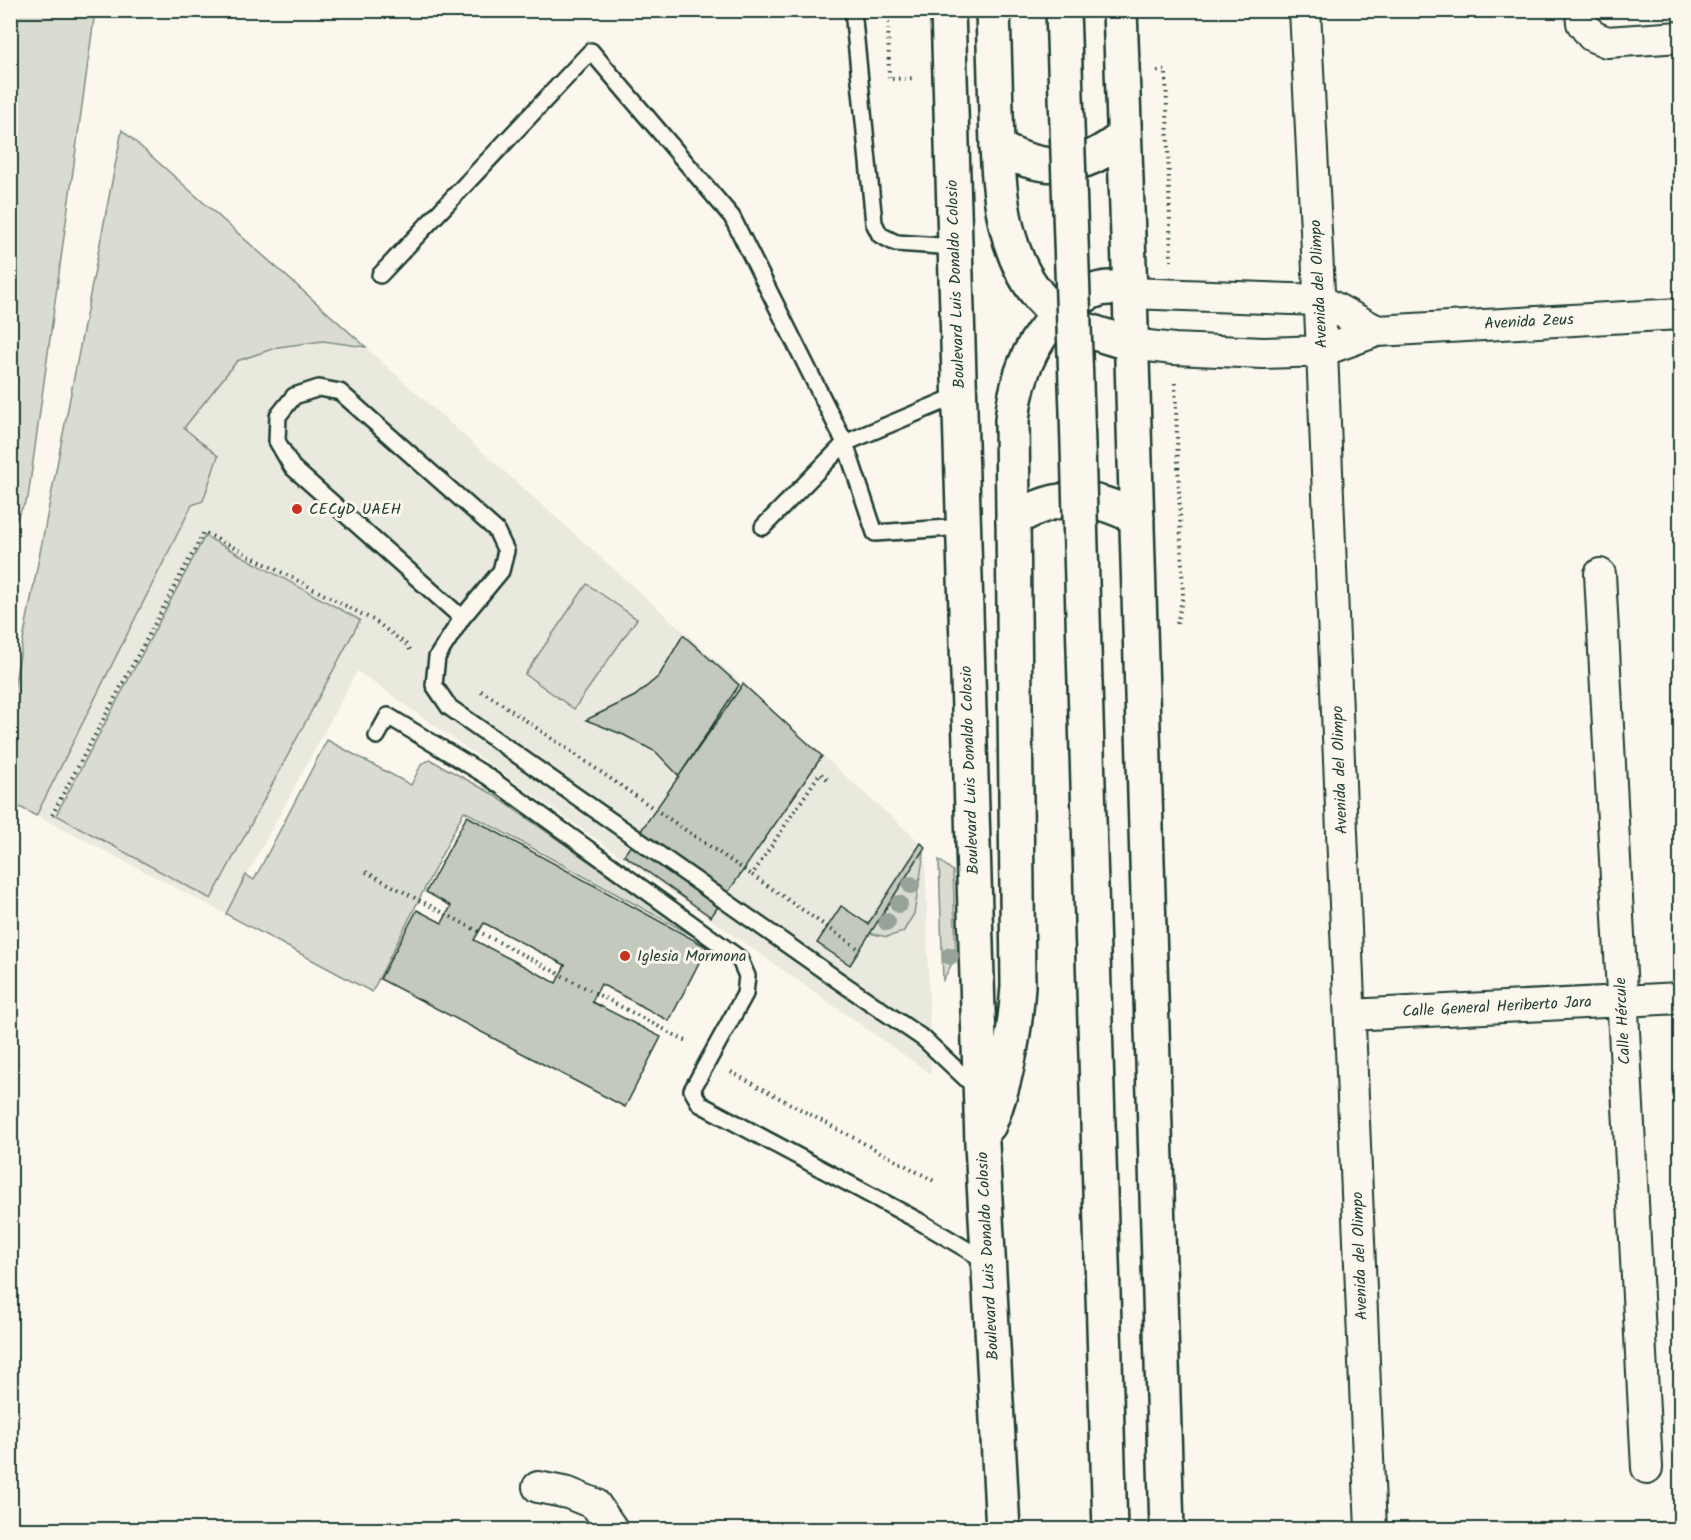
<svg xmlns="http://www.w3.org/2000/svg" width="1691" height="1540" font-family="Kalam,sans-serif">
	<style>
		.built { fill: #eae9de }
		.green { fill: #dbdcd1; stroke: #7d8c82; stroke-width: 1.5 }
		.building { fill: #c4c9be; stroke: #1f3d34; stroke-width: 1.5; fill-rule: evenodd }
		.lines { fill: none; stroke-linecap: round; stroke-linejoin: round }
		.lane-casing { stroke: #1f3d34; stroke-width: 20 }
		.street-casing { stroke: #1f3d34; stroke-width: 34 }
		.secondary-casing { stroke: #1f3d34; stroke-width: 38 }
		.primary-casing { stroke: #1f3d34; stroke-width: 38 }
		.path { stroke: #1f3d34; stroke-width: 4; stroke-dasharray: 1.5 4.5; stroke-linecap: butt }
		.lane { stroke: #fbf7ec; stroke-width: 15 }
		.street { stroke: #fbf7ec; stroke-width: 30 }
		.secondary { stroke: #fbf7ec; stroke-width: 33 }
		.primary { stroke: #fbf7ec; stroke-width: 33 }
		.primary-bridge-casing { stroke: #1f3d34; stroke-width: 38; stroke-linecap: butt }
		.primary-bridge { stroke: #fbf7ec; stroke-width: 33 }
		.tree { fill: #97a298 }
		.poi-dot { fill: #c8321e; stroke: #fbf7ec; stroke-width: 2 }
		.labels { text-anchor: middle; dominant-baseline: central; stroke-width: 6; stroke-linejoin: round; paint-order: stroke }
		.street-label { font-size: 16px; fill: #1f3d34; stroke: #fbf7ec }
		.poi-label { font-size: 16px; fill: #1f3d34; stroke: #fbf7ec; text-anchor: start }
	</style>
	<rect width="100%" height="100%" fill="#fbf7ec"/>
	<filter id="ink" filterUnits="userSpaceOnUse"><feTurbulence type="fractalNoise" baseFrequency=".0167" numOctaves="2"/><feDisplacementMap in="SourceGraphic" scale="12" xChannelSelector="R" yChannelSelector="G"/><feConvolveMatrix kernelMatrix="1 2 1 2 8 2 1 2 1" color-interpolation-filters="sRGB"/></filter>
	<g filter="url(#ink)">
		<path class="built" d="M122,130L925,847L931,1074L357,671L226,914L11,802V702Z"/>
		<path class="green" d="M11,10L95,11L28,498L11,527Z
			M122,130L366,347L323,341L278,347L237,361L184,428L218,456L203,501L192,505L36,816L11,802V702Z
			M205,536L360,620L211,899L56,815Z
			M587,584L637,619L574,709L525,674Z
			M327,740L411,785L422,763L431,760L491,793L706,943L464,811L372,992L226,914L246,875L254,880Z
			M925,847L914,914L903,932L887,937L869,933Z
			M939,860L953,871L956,956L943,980Z"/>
		<path class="building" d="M683,635L739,685L679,776L656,752L624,735L586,720L635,696L659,676Z
			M743,684L822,756L711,917L624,855Z
			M467,816L707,947L669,1021L601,984L592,1002L661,1037L625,1107L380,979L417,910L442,923L451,906L426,892ZM484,923L565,965L556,983L474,940Z
			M921,843L925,847L850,965L817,943L841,906L868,924Z"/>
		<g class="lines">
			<g class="lane-casing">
				<path id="lane" d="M853,10L874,223L880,235L896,243L955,247
					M380,275L591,51L732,217L845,443L875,533L963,527
					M763,527L845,443L959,395
					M462,618L292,467L277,441L278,416L294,396L319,388L340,392L496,530L506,551L501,571L462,618L437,657L434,685L449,707L839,981L924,1039L978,1090
					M377,736L388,716L487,776L739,958L747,976L745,994L692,1090L700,1104L917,1220L988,1262"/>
			</g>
			<g class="street-casing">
				<path id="street" d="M1305,10L1322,351L1371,1530
					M1581,10L1582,23L1592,36L1607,42L1680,37
					M1130,293L1320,300L1377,331
					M1131,344L1174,349L1263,353L1322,351L1377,331L1680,314
					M1600,574L1647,1468
					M1350,1015L1680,998
					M538,1487L568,1493L595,1504L613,1530"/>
			</g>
			<g class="secondary-casing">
				<path id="secondary" d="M1120,10L1130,293L1167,1530
					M997,147C1044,173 1082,172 1124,136
					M1013,520C1058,493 1090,493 1137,518"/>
			</g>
			<g class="primary-casing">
				<path id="primary" d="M948,10L982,1144L1003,1530
					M993,10C994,44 995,78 996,112C998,180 998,269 1059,315C1080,331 1106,336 1131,344
					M989,1125C1007,1080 1015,1034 1018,986L1012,420C1017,371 1035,328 1077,300C1086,294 1100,287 1112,288C1118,288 1125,291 1130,293"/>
			</g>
			<path class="path" d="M888,10L889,79L916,78
				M1157,71H1166L1171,261
				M1175,383L1183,595L1177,624
				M481,691L496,700L656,810L752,875
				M827,779L820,773L752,875L859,949
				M52,815L204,532L375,621L407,645L411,651
				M366,872L688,1042
				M731,1072L936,1182"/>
			<use href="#lane" class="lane"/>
			<use href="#street" class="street"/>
			<use href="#secondary" class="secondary"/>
			<use href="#primary" class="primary"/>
			<g class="primary-bridge-casing">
				<path id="primary-bridge" d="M1063,10L1077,412L1110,1530"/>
			</g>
			<use href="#primary-bridge" class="primary-bridge"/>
		</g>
		<g class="tree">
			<circle cx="911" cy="885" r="9"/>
			<circle cx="899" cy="904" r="9"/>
			<circle cx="887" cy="922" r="9"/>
			<circle cx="950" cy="956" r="9"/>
		</g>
	</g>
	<g class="poi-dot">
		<circle cx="297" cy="509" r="6"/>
		<circle cx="625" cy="956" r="6"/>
	</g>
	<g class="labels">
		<g class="street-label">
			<text transform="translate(956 284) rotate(-92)">Boulevard Luis Donaldo Colosio</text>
			<text transform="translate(1319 284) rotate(-93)">Avenida del Olimpo</text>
			<text transform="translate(1529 322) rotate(-3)">Avenida Zeus</text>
			<text transform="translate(970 770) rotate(-92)">Boulevard Luis Donaldo Colosio</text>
			<text transform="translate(1340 770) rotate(-92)">Avenida del Olimpo</text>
			<text transform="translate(1497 1007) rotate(-3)">Calle General Heriberto Jara</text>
			<text transform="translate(1623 1021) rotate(-93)">Calle Hércule</text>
			<text transform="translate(988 1256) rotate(-93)">Boulevard Luis Donaldo Colosio</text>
			<text transform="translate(1360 1256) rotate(-92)">Avenida del Olimpo</text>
		</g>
		<g class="poi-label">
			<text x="309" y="509">CECyD UAEH</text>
			<text x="637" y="956">Iglesia Mormona</text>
		</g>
	</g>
	<rect width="1691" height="1540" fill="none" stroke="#fbf7ec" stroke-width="36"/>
	<rect x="18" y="18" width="1655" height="1504" fill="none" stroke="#1f3d34" stroke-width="2" filter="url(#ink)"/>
</svg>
